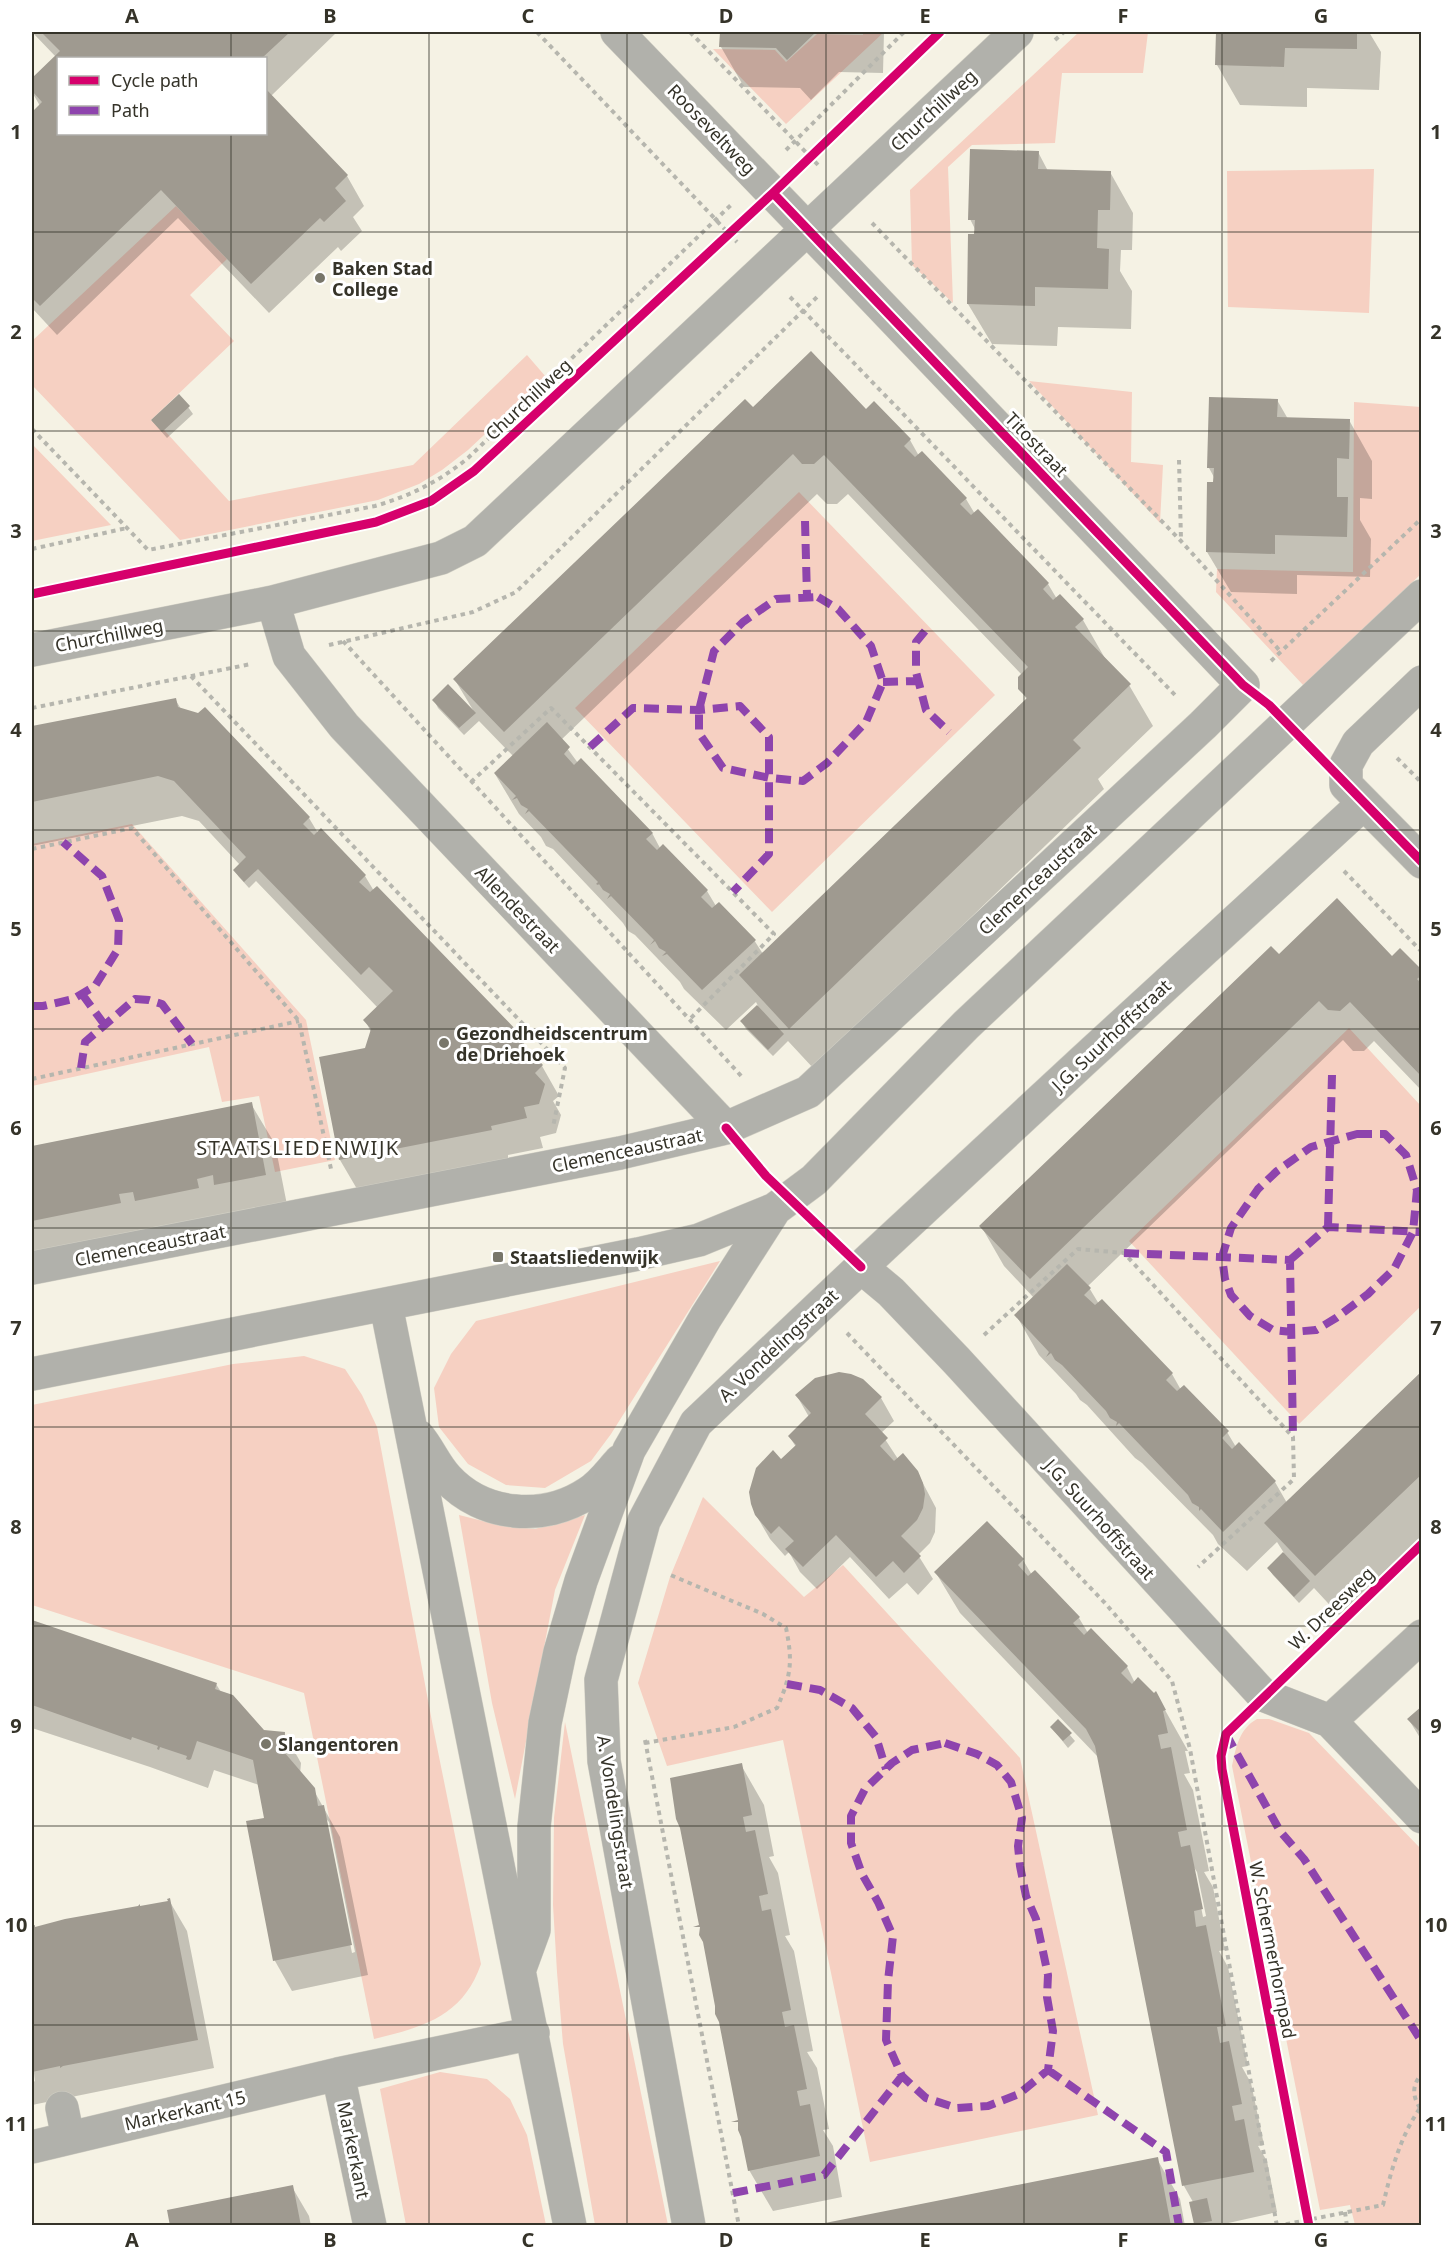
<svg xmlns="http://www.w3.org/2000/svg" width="1453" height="2257" font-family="'Noto Sans',sans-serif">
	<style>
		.green { fill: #f6d0c2 }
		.shadow { fill: #0003; fill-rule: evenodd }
		.building { fill: #9f9a90 }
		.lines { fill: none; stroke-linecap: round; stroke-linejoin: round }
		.minor-casing { stroke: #d1cfc4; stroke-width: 34 }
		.path { stroke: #b6b6ae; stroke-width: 4; stroke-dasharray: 4.5 4.5; stroke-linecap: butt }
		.minor { stroke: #b1b1ab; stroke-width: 33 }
		.quiet { stroke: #8e44ad; stroke-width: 8; stroke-dasharray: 15 8; stroke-linecap: butt }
		.cycleway-casing { stroke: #fff; stroke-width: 13 }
		.cycleway { stroke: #d6006c; stroke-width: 9 }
		.grid { fill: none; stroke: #353329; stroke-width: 1.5; stroke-opacity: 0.55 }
		.poi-dot { fill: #78766a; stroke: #fff; stroke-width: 2 }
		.labels { text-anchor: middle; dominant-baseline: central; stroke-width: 6; stroke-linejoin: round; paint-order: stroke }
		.street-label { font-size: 18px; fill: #353329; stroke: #fff }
		.poi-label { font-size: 18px; font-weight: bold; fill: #353329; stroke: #fff; text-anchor: start }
		.neighbourhood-label { font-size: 20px; letter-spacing: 1.5px; fill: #353329; stroke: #fff }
		.neatline { fill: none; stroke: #353329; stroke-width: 2 }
		.grid-label { font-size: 20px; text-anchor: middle; font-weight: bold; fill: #353329 }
	</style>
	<rect width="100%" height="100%" fill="#f5f2e4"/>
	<path class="green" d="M863,32H884L786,124L713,49L775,50L786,62L817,34L863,35Z
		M1079,32H1148L1143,73H1062L1055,143L972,145L948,167L953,303L912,265L910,190Z
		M1374,169L1369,313L1228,307L1227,171Z
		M176,206L227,259L190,295L234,341L151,420L162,431L164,430L229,501L413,465L527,355L546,377L468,450L442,470L419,484L378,500L180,540L32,385V341Z
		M1029,381L1132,392L1131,462L1163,465L1160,523Z
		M1354,402L1421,407V574L1304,686L1216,592L1217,569L1353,572Z
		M32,444L111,525L32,541Z
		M799,492L995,695L772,912L575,708Z
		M132,824L306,1020L335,1160L275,1172L259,1096L222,1102L209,1047L32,1086V844Z
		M1349,1028L1421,1106V1306L1299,1424L1129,1241Z
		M720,1261L611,1434L591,1461L545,1488L506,1485L468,1464L439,1427L434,1388L451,1354L476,1321Z
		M304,1356L345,1369L362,1395L377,1427L433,1727L481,1964C463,2016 424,2027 374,2039L304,1693L32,1605V1405L233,1364Z
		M703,1497L804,1597L843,1565L1020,1758L1098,2115L870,2162L783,1740L667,1766L638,1683L670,1577Z
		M459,1515L499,1525L535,1529L585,1515L555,1590L515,1799L492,1703Z
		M1257,1719H1269L1309,1733L1421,1849V2225H1355L1350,2205L1320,2210L1232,1766C1236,1747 1239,1729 1257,1719Z
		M565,1722L668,2225H595L563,2044L557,1972L553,1905L554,1818Z
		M440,2072L487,2079L510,2099L527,2135L546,2225H406L380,2089Z"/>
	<path class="shadow" d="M32,32H337L271,96L347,176L364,206L353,217L362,231L341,251L338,247L269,313L178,218L57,335L32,308V114L40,106L32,92V80L56,57ZM58,58H266V134H58Z
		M721,32H884L883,73L839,72L811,100L800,88L744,87L721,47Z
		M1217,32H1369L1381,52L1379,90L1307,88V107L1240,105L1217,65Z
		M1038,152L1048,171L1110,172L1133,213L1132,250H1121L1120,271L1132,291L1131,329L1058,327L1057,346L992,344L968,304L976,231L970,219Z
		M1277,400L1288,419L1349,420L1372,461V499L1360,498V520L1371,539L1370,577L1297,575V594L1231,592L1207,552L1215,479L1209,468Z
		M874,403L910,440L919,456L966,499L975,514L978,511L1048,584L1057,599L1083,620L1106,660L1129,685L1153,726L1098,779L1104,789L814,1069L788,1041L773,1056L746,1029L742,1022L758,1006L756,1002L726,1030L684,989L680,982L635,935L628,931L623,923L553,849L546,846L541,837L519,814L495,774L513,756L479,721L464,735L438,708L434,700L473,710L455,680L753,409L866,411ZM817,494L827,504H837L848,494L1022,675L1020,688L1027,700L763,954L754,940L716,906L707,891L663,846L660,848L652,833L578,763L561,740Z
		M188,407L193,414L167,438L152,421Z
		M175,699L181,709L309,818L318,833L365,876L374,891L520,1037L530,1053L542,1066L559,1096L553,1101L561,1115L556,1133L540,1137L543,1148L508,1155V1159L357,1189L340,1160L371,1032L365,1020L378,1008L256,881L249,888L239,877L234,870L240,865L199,821L182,816L32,846V728Z
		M1279,956L1392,958L1422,972V1091L1374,1041L1364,1051H1353L1343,1040L1088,1286L1099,1304L1101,1301L1172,1374L1181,1390L1227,1432L1236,1447L1275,1482L1287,1503L1422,1373V1536L1339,1615L1314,1588L1299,1603L1273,1575L1268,1568L1284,1553L1277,1542L1247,1571L1218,1544L1213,1535L1142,1463L1135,1458L1087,1405L1080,1400L1076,1394L1039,1355L1016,1315L1034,1298L1004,1266L981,1226Z
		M251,1104L275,1144L289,1215L32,1256V1147Z
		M797,1396L881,1398L894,1421L881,1433L898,1459L917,1472L936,1508L935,1532L930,1543L918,1555L933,1579L918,1595L907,1583L889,1599L850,1557L817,1589L800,1572L789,1552L785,1556L770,1539L756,1515L781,1461L796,1447L789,1436L809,1417Z
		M987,1523L1023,1560L1032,1575L1079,1618L1088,1633L1127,1667L1135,1683L1154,1696L1156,1694L1188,1751H1185L1190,1773L1184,1774L1193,1790L1209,1871L1204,1872L1213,1887L1225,1950L1219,1951L1228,1967L1248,2066L1242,2067L1251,2083L1264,2145L1258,2146L1267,2161L1277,2212L1215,2226L1195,2224L1191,2203L1193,2202L1184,2186L1098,1757L960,1613L936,1573ZM1193,1866L1197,1872L1206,1916L1203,1917Z
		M32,1621L216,1684L221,1692L264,1732L284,1733L301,1763L300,1774L313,1789L340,1837L368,1975L292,1991L275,1961L247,1822L266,1819L259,1785L214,1770L208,1788L150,1767L32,1728ZM325,1818L329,1822L355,1952L352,1953Z
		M1422,1708V1741L1409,1720Z
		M1058,1721L1075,1741L1068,1748L1052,1728Z
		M741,1765L764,1805L774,1856L769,1857L778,1873L790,1935L785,1936L794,1951L813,2051L807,2052L817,2068L829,2129L823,2130L833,2146L842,2197L773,2211L749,2170Z
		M170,1902L187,1931L214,2068L32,2105V2078L35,2082L33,2064H32V1929Z
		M1157,2159L1180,2199L1185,2226H823Z
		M292,2187L309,2216L311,2226H172Z"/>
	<path class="building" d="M41,32H290L262,58H58V134H266V89L348,175L335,188L346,201L324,222L320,218L251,284L161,190L40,306L32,298V112L42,102L32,91V78L60,51Z
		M720,32H816L787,60L776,48L719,47Z
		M1216,32H1357V49L1285,48L1284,67L1215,65Z
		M970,149L1039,151L1038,169L1111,171L1110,210H1098L1097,248L1109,249L1108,289L1035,287V306L967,304L968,234H974L975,220H968Z
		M811,351L866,409L874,401L911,439L904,446L915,457L922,451L944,474L967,498L960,504L971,515L978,509L1049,583L1043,589L1053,600L1060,594L1084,619L1075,627L1131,684L1073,740L1081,748L789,1029L739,975L1027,698L1018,689V677L1028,667L824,455L814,464H802L793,454L504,732L453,679L745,399L753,407Z
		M179,394L190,406L162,432L151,420Z
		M1209,397L1278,399L1277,417L1350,419L1349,459L1337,458V497H1348L1347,537L1275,535V554L1206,552L1207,482H1213L1214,468H1207Z
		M448,684L476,713L459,728L432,700Z
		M176,698L178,707L198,713L205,707L310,817L303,824L314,835L321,828L366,875L359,882L370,892L377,886L522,1036L518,1039L543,1065L535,1073L545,1084L539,1104L524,1107L527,1118L491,1126L492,1130L339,1160L319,1057L365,1048L371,1029L363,1020L393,991L369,967L361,975L258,869L244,882L233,870L246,857L174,781L158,776L32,802V726Z
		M547,722L570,747L564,754L574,765L581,758L653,833L646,839L657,850L663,844L708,890L701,897L712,908L719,902L756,940L702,990L667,954L662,956L666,952L659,948L655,941L650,945L654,940L611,896L607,899L610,894L603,890L599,884L598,885L596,884L598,882L529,811L525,814L528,809L521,805L517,798L512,800L516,796L494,773Z
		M1337,898L1392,956L1400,948L1422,970V975L1417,979L1422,984V1077L1350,1002L1340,1011L1328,1010L1319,1001L1030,1279L979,1226L1271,946L1279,954Z
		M757,1005L784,1034L768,1050L740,1021Z
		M252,1102L266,1175L214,1185L213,1175L197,1179L199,1188L135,1201L133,1192L119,1194L121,1203L32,1221V1146Z
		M1067,1264L1091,1288L1084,1295L1095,1305L1102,1299L1173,1373L1166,1380L1177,1391L1184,1385L1229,1431L1222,1438L1232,1449L1239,1442L1276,1481L1223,1532L1201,1509L1199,1511V1507L1192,1503L1188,1495L1119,1423L1116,1426L1117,1422L1110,1418L1106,1411L1062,1365L1055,1360L1051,1353L1046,1357L1049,1352L1014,1315Z
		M1422,1371V1474L1315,1576L1264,1523Z
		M839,1372L851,1374L863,1379L882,1397L865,1414L888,1438L880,1446L894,1461L903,1453L918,1471L923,1483L925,1494L923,1508L917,1520L901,1536L921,1556L904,1573L893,1561L876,1577L836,1535L803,1567L785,1549L794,1541L779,1526L771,1534L755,1515L751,1504L749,1492L756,1468L773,1450L781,1459L796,1445L788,1436L811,1413L795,1395L815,1378Z
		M987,1521L1024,1559L1018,1565L1028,1576L1035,1570L1080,1617L1073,1623L1084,1635L1091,1628L1128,1666L1121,1673L1132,1684L1138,1677L1154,1693L1156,1691L1166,1710L1163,1711L1168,1733L1158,1735L1161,1749L1171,1747L1187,1830L1178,1832L1181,1847L1190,1845L1203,1909L1194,1911L1196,1927L1206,1925L1226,2026L1217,2027L1220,2043L1229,2041L1242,2104L1232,2106L1235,2121L1244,2119L1254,2172L1182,2186L1095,1746L1086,1729L934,1572Z
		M1283,1552L1310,1581L1294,1597L1267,1568Z
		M32,1620L217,1683L215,1689L233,1695L264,1730L285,1732L284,1752L315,1788L318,1806L324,1805L352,1945L273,1961L246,1821L264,1818L253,1760L197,1741L191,1759L189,1760L186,1759L187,1756L160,1747L159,1750L157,1749L158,1746L132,1737L131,1740L32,1705Z
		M1422,1706V1734L1407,1719Z
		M1058,1719L1072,1733L1063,1741L1050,1727Z
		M742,1763L752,1815L743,1817L746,1832L755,1830L768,1894L759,1896L762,1911L771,1909L791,2010L782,2012L785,2027L794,2025L807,2089L797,2091L800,2106L810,2104L820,2156L748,2171L741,2137L738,2130V2122H731L738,2120L719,2022L715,2014V2006L703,1942L699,1935L700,1927H693L699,1925L680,1828L676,1819L670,1778Z
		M170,1898L198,2040L63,2066L60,2068V2066L32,2072V1926L35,1925V1927L65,1919L138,1906L140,1904V1906L168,1901L167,1899Z
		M1158,2157L1171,2226H820V2224Z
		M293,2185L301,2226H170L167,2210Z
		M1207,2198L1212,2221L1194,2224L1189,2202Z"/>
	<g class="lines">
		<g class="minor-casing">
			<path id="minor" d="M273,602L289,656L344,726L726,1128
				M32,650L273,602L441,558L475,541L1017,32
				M1422,682L1358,743L1346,765V785L1422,862
				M32,1268L620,1153L726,1128L808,1092L1203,725L1243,685L846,269L617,32
				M386,1305L570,2226
				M32,1374L638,1254L699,1240L775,1209L814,1180L966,1025L1422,596
				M418,1436C429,1449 435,1465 447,1478C483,1517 544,1522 588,1493C601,1485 610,1472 620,1461
				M1422,1636L1330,1721L1422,1817
				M1330,1721L1263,1695L957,1361L891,1292L861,1267L1085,1059L1363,804
				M519,1971L534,1930V1827L545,1723L560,1652L581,1581L629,1450L706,1317L775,1209
				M338,2074L370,2226
				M62,2108L68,2138
				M32,2147L338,2074L533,2033
				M689,2226L604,1761L601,1680L644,1521L696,1423L861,1267"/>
		</g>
		<path class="path" d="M537,32L737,242
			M690,32L820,167
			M1055,40L1064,32
			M786,150L904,32
			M872,223L1181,541L1281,652
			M790,297L1177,697
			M32,429L148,550L375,506C410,496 440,481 468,458L732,204
			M1179,460L1181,540
			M32,549L127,528
			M343,641L744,1079
			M329,645L473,612L516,592L819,295
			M1271,661L1422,518
			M191,676L565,1068L553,1127
			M32,708L251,664
			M1397,758L1422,783
			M471,782L551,708L774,934L689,1020
			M32,849L132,828L299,1021L331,1169
			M1344,871L1422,952
			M32,1079L299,1021
			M847,1333L1105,1603L1172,1681L1190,1749L1277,2226
			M984,1335L1078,1249L1124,1253L1293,1437L1294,1479L1198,1567
			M645,1740L739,2226
			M645,1743L734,1727L777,1708C791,1676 793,1662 786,1628L763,1614L668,1574
			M1420,2108C1412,2096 1412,2084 1422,2074
			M1345,2212L1347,2226
			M1277,2226L1383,2205C1391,2171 1400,2137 1420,2108"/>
		<use href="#minor" class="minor"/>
		<path class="quiet" d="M805,521L807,597
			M818,597L838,609L871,646L883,682L866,722L827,763L803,781L770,778L723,768L699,733V710L714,651L743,622L776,599Z
			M925,631L916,642V672L926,710L949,732
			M883,682L918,681
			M590,747L633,708L699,710L740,706L769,737V854L733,892
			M82,994L104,1024
			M32,1006H43L73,999L95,986L118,949L119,920L102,876L63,842
			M81,1068L85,1042L135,999L149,1000L162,1004L192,1044
			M1357,1134H1385L1406,1155L1417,1190L1413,1232L1394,1269L1368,1294L1336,1318L1316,1330L1292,1332L1273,1330L1250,1316L1231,1295L1225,1279L1222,1257L1231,1228L1258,1189L1277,1171L1311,1147Z
			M1328,1227L1332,1075
			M1124,1253L1290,1260L1293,1437
			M1290,1260L1328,1227L1422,1232
			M787,1684L820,1690L852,1708L876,1737L886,1769
			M1226,1734L1280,1831L1304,1859L1422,2042
			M945,1743L977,1754L997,1765L1011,1782L1022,1818L1018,1846L1020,1866L1026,1896L1036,1919L1048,1975L1047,1997L1053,2031L1048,2070L1019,2094L988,2106L957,2108L926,2098L902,2076L886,2040L888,1981L893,1936L878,1902L862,1874L851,1843V1816L865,1789L892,1763L912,1750Z
			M1048,2070L1166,2152L1179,2226
			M733,2193L824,2175L902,2076"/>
		<g class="cycleway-casing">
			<path id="cycleway" d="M773,193L1243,685L1269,705L1422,862
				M32,594L376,522L431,501L474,471L773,193L940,32
				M726,1128L766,1176L861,1267
				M1309,2226L1222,1769L1221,1756L1226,1734L1422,1544"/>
		</g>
		<use href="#cycleway" class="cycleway"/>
	</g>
	<path class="grid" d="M231,32V58M429,32V2226M627,32V2226M826,32V2226M1024,32V2226M1222,32V2226M231,134V2226M32,232H1422M32,431H1422M32,631H1422M32,830H1422M32,1029H1422M32,1228H1422M32,1427H1422M32,1626H1422M32,1826H1422M32,2025H1422"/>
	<g class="poi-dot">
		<circle cx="320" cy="278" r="6"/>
		<circle cx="444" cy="1043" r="6"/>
		<rect x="492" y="1251" width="12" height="12" rx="3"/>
		<circle cx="266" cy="1744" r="6"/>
	</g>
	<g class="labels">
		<g class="street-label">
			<text transform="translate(933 110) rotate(-43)">Churchillweg</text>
			<text transform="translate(712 129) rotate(46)">Rooseveltweg</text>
			<text transform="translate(528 399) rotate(-43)">Churchillweg</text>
			<text transform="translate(1037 444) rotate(46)">Titostraat</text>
			<text transform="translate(109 635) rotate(-11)">Churchillweg</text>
			<text transform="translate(1037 879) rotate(-43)">Clemenceaustraat</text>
			<text transform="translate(518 909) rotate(46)">Allendestraat</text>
			<text transform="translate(1111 1035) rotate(-43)">J.G. Suurhoffstraat</text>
			<text transform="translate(627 1150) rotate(-12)">Clemenceaustraat</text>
			<text transform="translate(150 1245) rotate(-11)">Clemenceaustraat</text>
			<text transform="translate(778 1345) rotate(-43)">A. Vondelingstraat</text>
			<text transform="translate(1100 1519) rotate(48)">J.G. Suurhoffstraat</text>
			<text transform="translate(1331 1608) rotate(-44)">W. Dreesweg</text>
			<text transform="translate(616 1812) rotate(81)">A. Vondelingstraat</text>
			<text transform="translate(1273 1950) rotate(79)">W. Schermerhornpad</text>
			<text transform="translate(185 2110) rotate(-13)">Markerkant 15</text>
			<text transform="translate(354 2150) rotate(78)">Markerkant</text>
		</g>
		<g class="poi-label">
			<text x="332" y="268">Baken Stad<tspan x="332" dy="21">College</tspan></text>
			<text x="456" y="1033">Gezondheidscentrum<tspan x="456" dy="21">de Driehoek</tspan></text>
			<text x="510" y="1257">Staatsliedenwijk</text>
			<text x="278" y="1744">Slangentoren</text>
		</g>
		<g class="neighbourhood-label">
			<text x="298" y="1147">STAATSLIEDENWIJK</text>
		</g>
	</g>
	<rect width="1453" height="2257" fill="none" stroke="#ffffff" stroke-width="66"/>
	<rect x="57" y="57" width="210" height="78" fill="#ffffff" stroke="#aeada9" stroke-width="1.5"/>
	<rect x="69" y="76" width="30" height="9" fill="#d6006c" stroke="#aeada9" stroke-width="1.5"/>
	<text x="111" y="87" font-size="18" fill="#353329">Cycle path</text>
	<rect x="69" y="106" width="30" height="9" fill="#8e44ad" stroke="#aeada9" stroke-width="1.5"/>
	<text x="111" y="117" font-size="18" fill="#353329">Path</text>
	<rect x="33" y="33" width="1387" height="2191" class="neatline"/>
	<g class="grid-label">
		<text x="132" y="23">A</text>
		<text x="330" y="23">B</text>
		<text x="528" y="23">C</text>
		<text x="726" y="23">D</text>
		<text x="925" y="23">E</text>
		<text x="1123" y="23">F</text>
		<text x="1321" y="23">G</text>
		<text x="16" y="139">1</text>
		<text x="1436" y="139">1</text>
		<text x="16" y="339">2</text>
		<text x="1436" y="339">2</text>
		<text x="16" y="538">3</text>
		<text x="1436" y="538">3</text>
		<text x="16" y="737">4</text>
		<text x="1436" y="737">4</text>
		<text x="16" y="936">5</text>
		<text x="1436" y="936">5</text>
		<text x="16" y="1135">6</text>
		<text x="1436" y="1135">6</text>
		<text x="16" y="1335">7</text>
		<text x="1436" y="1335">7</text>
		<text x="16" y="1534">8</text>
		<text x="1436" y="1534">8</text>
		<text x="16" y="1733">9</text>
		<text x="1436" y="1733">9</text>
		<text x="16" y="1932">10</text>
		<text x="1436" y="1932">10</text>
		<text x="16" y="2131">11</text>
		<text x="1436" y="2131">11</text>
		<text x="132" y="2247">A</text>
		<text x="330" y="2247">B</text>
		<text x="528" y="2247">C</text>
		<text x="726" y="2247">D</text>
		<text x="925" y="2247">E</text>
		<text x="1123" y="2247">F</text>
		<text x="1321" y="2247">G</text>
	</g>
</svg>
